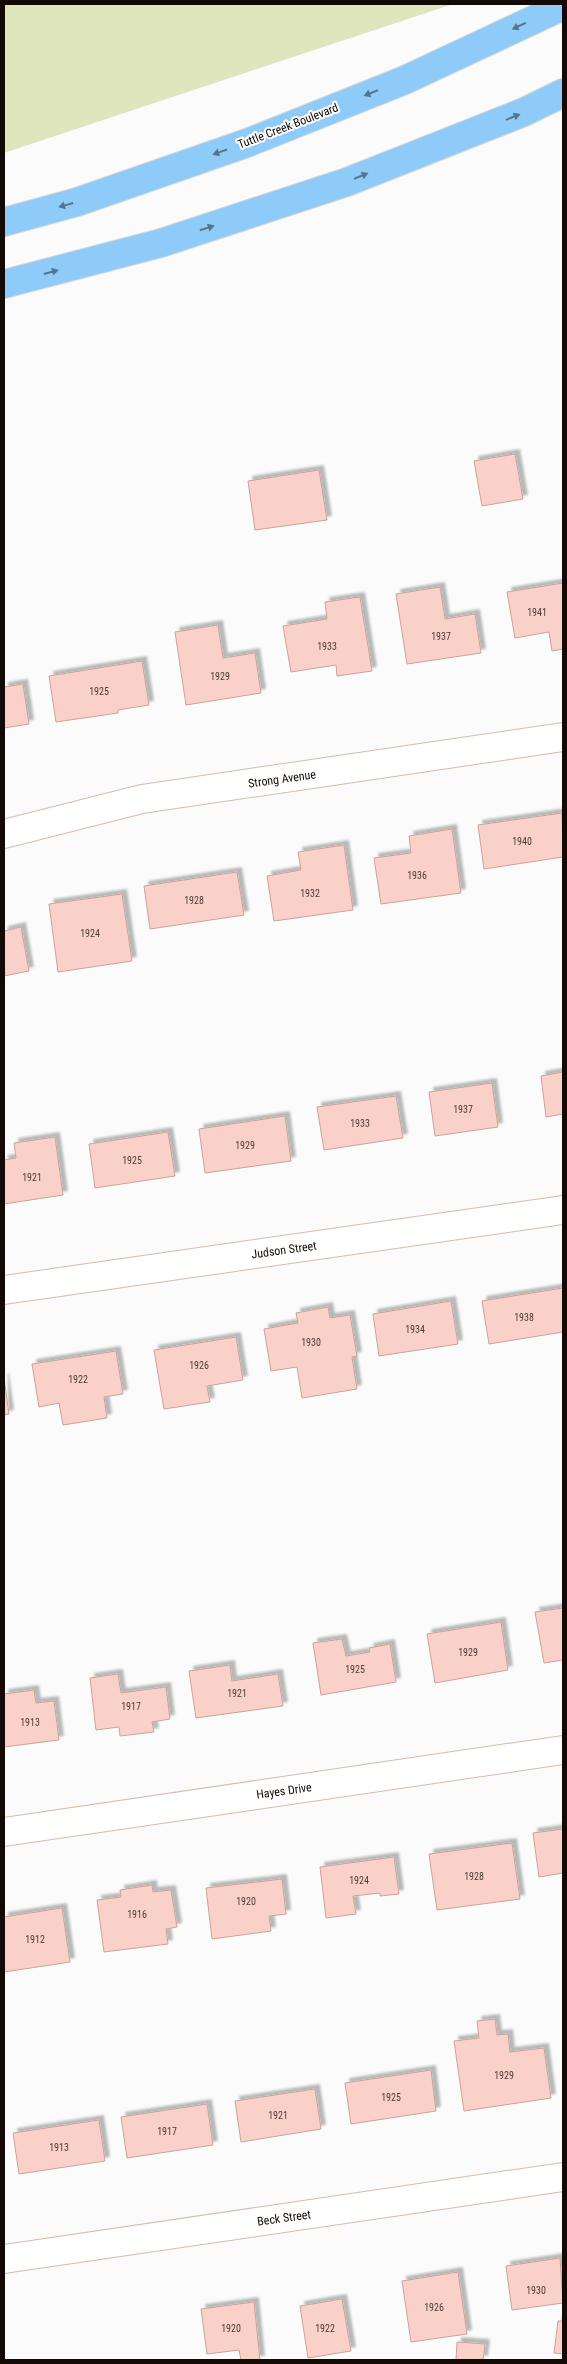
<svg xmlns="http://www.w3.org/2000/svg" width="567" height="2364" font-family="'Roboto Condensed',sans-serif">
	<style>
		.green { fill: #dfe5bc }
		.building { fill: #fad1c8; stroke: #c9a39a; filter: url(#shadow) }
		.lines { fill: none; stroke-linecap: round; stroke-linejoin: round }
		.minor-casing { stroke: #dcb9a7; stroke-width: 30 }
		.highway-casing { stroke: #d9d8d7; stroke-width: 30 }
		.minor { stroke: #fff; stroke-width: 28 }
		.highway { stroke: #8ecbf8; stroke-width: 28 }
		.oneway { fill: #57748a }
		.labels { text-anchor: middle; dominant-baseline: central; stroke-width: 4; stroke-linejoin: round; paint-order: stroke }
		.number-label { font-size: 10px; fill: #4e3b35 }
		.street-label { font-size: 12px; fill: #140904; stroke: #fff }
	</style>
	<defs>
		<filter id="shadow"><feDropShadow dx="4.5" dy="-4.5" stdDeviation="1" flood-color="#0004"/></filter>
	</defs>
	<rect width="100%" height="100%" fill="#fbfbfb"/>
	<path class="green" d="M4,4H453L4,153Z"/>
	<path class="building" d="M515,454L523,499L482,506L474,461Z
		M319,470L327,520L255,530L248,481Z
		M563,583V649L552,651L549,632L515,638L507,592Z
		M440,587L445,619L475,614L481,653L407,664L396,594Z
		M360,597L372,671L337,676L336,665L291,672L283,626L327,619L325,602Z
		M218,625L223,658L255,653L261,693L186,705L175,632Z
		M142,661L149,705L118,710V713L56,722L49,676Z
		M23,684L29,724L4,728V687Z
		M562,813L563,857L484,869L478,825Z
		M452,829L461,893L381,904L374,858L411,853L409,836Z
		M344,845L353,910L274,921L267,876L301,870L298,852Z
		M237,872L244,915L150,929L144,886Z
		M122,894L132,961L58,972L49,904Z
		M21,927L29,971L4,976V931Z
		M563,1072V1114L546,1117L541,1076Z
		M492,1083L498,1127L435,1136L429,1092Z
		M396,1096L403,1138L324,1150L317,1107Z
		M285,1116L291,1161L205,1173L199,1129Z
		M168,1132L175,1176L95,1188L89,1144Z
		M55,1137L63,1195L4,1204V1160L16,1158L14,1143Z
		M563,1288V1332L489,1344L482,1301Z
		M451,1301L458,1344L379,1356L373,1314Z
		M328,1307L330,1318L350,1315L357,1356L352,1357L357,1389L302,1398L297,1367L271,1371L264,1329L298,1323L296,1313Z
		M236,1337L243,1380L207,1386L210,1402L164,1409L154,1350Z
		M116,1351L123,1394L104,1397L107,1418L63,1425L59,1403L39,1407L32,1364Z
		M4,1378L9,1414L4,1415Z
		M563,1608V1660L544,1663L535,1612Z
		M501,1622L508,1670L435,1683L427,1634Z
		M342,1639L346,1656L370,1652L369,1648L390,1644L396,1682L321,1695L313,1643Z
		M230,1665L232,1681L278,1674L283,1706L196,1718L189,1671Z
		M118,1674L121,1693L166,1687L170,1719L152,1722L154,1732L120,1736L119,1727L96,1730L90,1678Z
		M34,1690L36,1703L54,1701L59,1740L4,1747V1694Z
		M563,1829V1873L539,1877L533,1833Z
		M512,1843L520,1899L437,1910L429,1854Z
		M394,1857L399,1894L380,1896V1893L353,1896L356,1914L326,1918L320,1867Z
		M282,1879L286,1914L269,1916L271,1931L212,1939L206,1888Z
		M152,1885L153,1892L171,1890L177,1927L166,1929L168,1944L104,1952L97,1900L121,1897L120,1890Z
		M62,1908L70,1962L4,1972V1917Z
		M495,2019L497,2035L508,2034L510,2052L544,2048L551,2098L464,2111L454,2041L479,2038L477,2021Z
		M431,2070L436,2111L351,2124L345,2083Z
		M315,2089L321,2129L241,2142L235,2101Z
		M207,2104L213,2145L127,2158L121,2117Z
		M99,2120L105,2161L19,2174L13,2133Z
		M560,2258L563,2303L512,2310L506,2266Z
		M458,2272L467,2334L411,2342L402,2281Z
		M342,2299L351,2351L308,2358L300,2306Z
		M254,2302L260,2360H241L239,2350L207,2354L201,2309Z
		M558,2321H563V2354L554,2353Z
		M457,2342L485,2344L483,2360H456Z"/>
	<g class="lines">
		<g class="minor-casing">
			<path id="minor" d="M4,834L142,799L563,737
				M4,1290L563,1210
				M4,1832L563,1750
				M4,2259L563,2177"/>
		</g>
		<g class="highway-casing">
			<path id="highway" d="M4,222L77,202L247,143L405,80L563,6
				M4,284L161,243L347,182L524,112L563,93"/>
		</g>
		<use href="#minor" class="minor"/>
		<use href="#highway" class="highway"/>
	</g>
	<defs><path id="oneway-solid" d="M-6-.8H1V-3.2L6.5 0L1 3.2V.8H-6Z" transform="scale(1.25)"/></defs>
	<g class="oneway">
		<use href="#oneway-solid" transform="translate(519 26) rotate(155)"/>
		<use href="#oneway-solid" transform="translate(371 93) rotate(158)"/>
		<use href="#oneway-solid" transform="translate(513 117) rotate(-22)"/>
		<use href="#oneway-solid" transform="translate(220 152) rotate(161)"/>
		<use href="#oneway-solid" transform="translate(361 176) rotate(-22)"/>
		<use href="#oneway-solid" transform="translate(66 205) rotate(164)"/>
		<use href="#oneway-solid" transform="translate(207 228) rotate(-18)"/>
		<use href="#oneway-solid" transform="translate(51 272) rotate(-15)"/>
	</g>
	<g class="labels">
		<g class="number-label">
			<text x="537" y="612">1941</text>
			<text x="441" y="636">1937</text>
			<text x="327" y="646">1933</text>
			<text x="220" y="676">1929</text>
			<text x="99" y="691">1925</text>
			<text x="522" y="841">1940</text>
			<text x="417" y="875">1936</text>
			<text x="310" y="893">1932</text>
			<text x="194" y="900">1928</text>
			<text x="90" y="933">1924</text>
			<text x="463" y="1109">1937</text>
			<text x="360" y="1123">1933</text>
			<text x="245" y="1145">1929</text>
			<text x="132" y="1160">1925</text>
			<text x="32" y="1177">1921</text>
			<text x="524" y="1317">1938</text>
			<text x="415" y="1329">1934</text>
			<text x="311" y="1342">1930</text>
			<text x="199" y="1365">1926</text>
			<text x="78" y="1379">1922</text>
			<text x="468" y="1652">1929</text>
			<text x="355" y="1669">1925</text>
			<text x="237" y="1693">1921</text>
			<text x="131" y="1706">1917</text>
			<text x="30" y="1722">1913</text>
			<text x="474" y="1876">1928</text>
			<text x="359" y="1880">1924</text>
			<text x="246" y="1901">1920</text>
			<text x="137" y="1914">1916</text>
			<text x="35" y="1939">1912</text>
			<text x="504" y="2075">1929</text>
			<text x="391" y="2097">1925</text>
			<text x="278" y="2115">1921</text>
			<text x="167" y="2131">1917</text>
			<text x="59" y="2147">1913</text>
			<text x="536" y="2290">1930</text>
			<text x="434" y="2307">1926</text>
			<text x="231" y="2328">1920</text>
			<text x="325" y="2328">1922</text>
		</g>
		<g class="street-label">
			<text transform="translate(288 126) rotate(-21)">Tuttle Creek Boulevard</text>
			<text transform="translate(282 779) rotate(-8)">Strong Avenue</text>
			<text transform="translate(284 1250) rotate(-8)">Judson Street</text>
			<text transform="translate(284 1791) rotate(-8)">Hayes Drive</text>
			<text transform="translate(284 2218) rotate(-8)">Beck Street</text>
		</g>
	</g>
	<rect width="567" height="2364" fill="none" stroke="#140904" stroke-width="10"/>
</svg>
